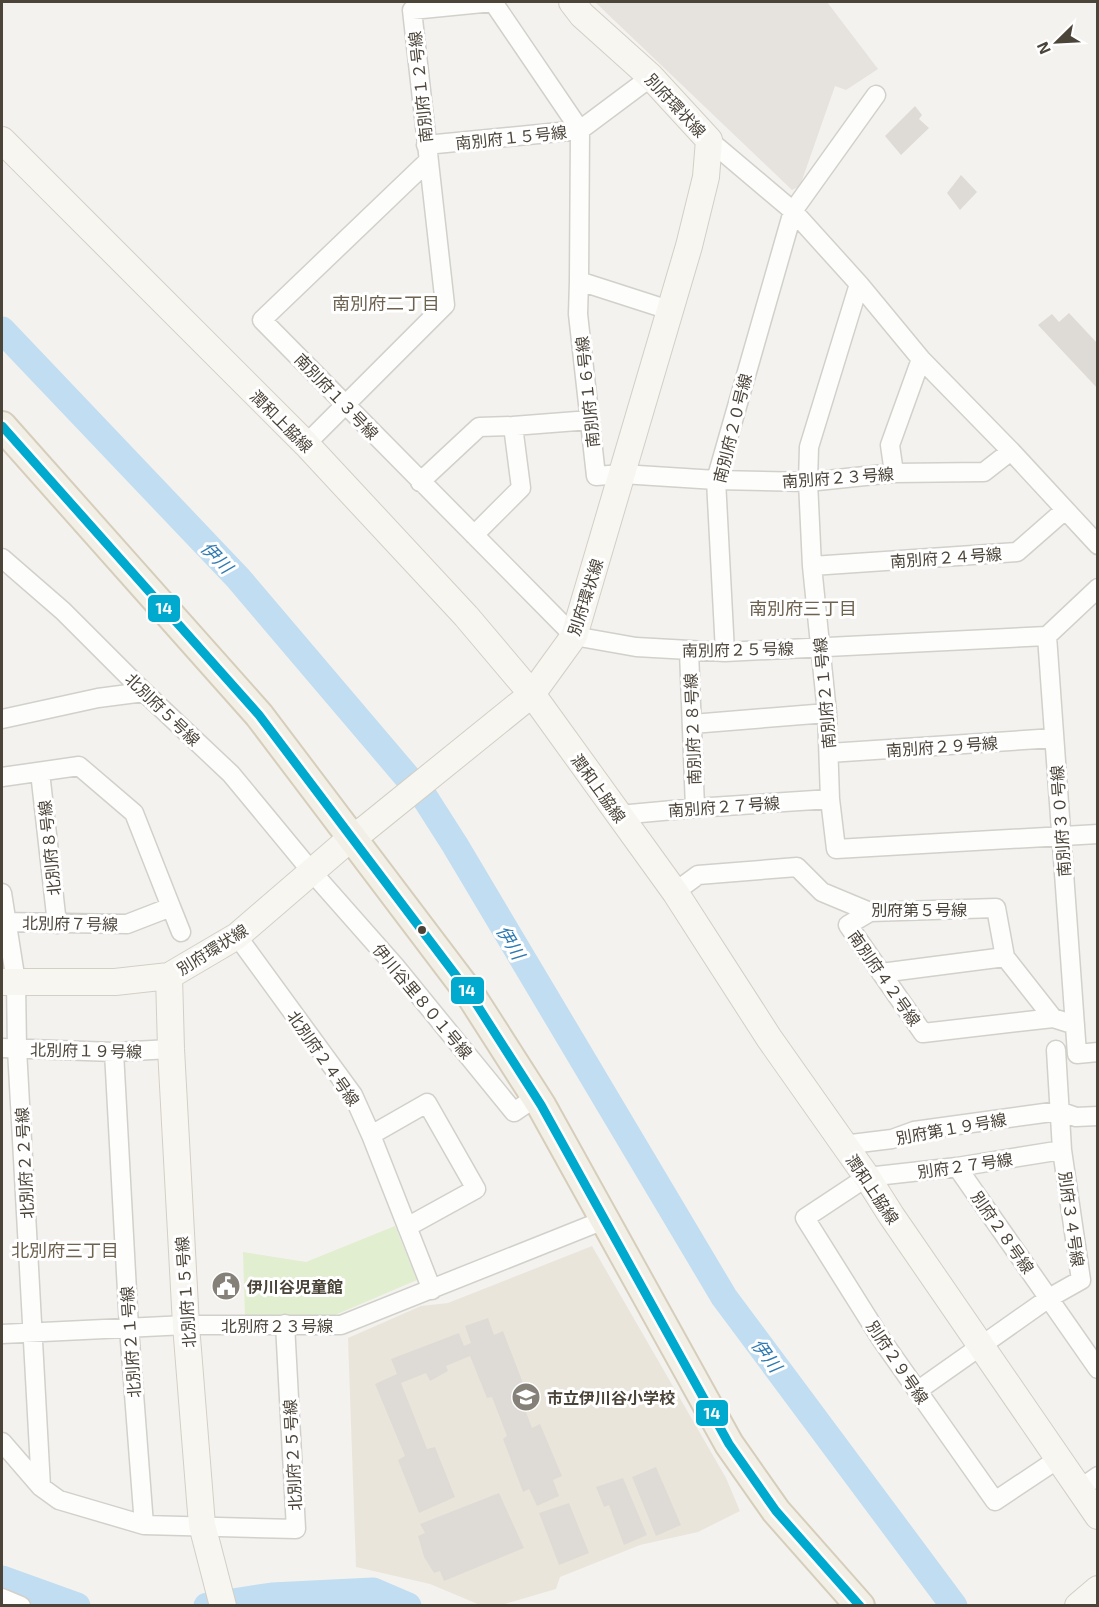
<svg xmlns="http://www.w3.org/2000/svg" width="1099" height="1607" font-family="'Exo 2','Noto Sans JP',sans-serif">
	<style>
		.industrial { fill: #e6e2de }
		.education { fill: #eae5da }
		.green { fill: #e1eecf }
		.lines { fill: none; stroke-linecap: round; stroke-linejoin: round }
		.river { stroke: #c0ddf1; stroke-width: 27 }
		.building { fill: #dedbd6 }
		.street-casing { stroke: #d2d0cb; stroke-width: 21 }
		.secondary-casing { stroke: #d3cfc5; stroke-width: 28 }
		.primary-casing { stroke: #d6cebb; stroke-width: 32 }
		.street { stroke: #fdfdfc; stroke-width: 18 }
		.secondary { stroke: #f7f6f1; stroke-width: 26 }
		.primary { stroke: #f2efe6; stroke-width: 28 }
		.bus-1-casing { stroke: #fff; stroke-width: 14 }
		.bus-1 { stroke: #00a9ce; stroke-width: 9 }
		.bus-dot { fill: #4b4439; stroke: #fff; stroke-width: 2 }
		.labels { text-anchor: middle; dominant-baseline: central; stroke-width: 6; stroke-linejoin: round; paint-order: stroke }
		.street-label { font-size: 16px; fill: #4b4439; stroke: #fff }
		.poi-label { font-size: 16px; font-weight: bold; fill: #4b4439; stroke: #fff; text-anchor: start }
		.neighbourhood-label { font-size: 18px; fill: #6e6250; stroke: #fff }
		.water-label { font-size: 18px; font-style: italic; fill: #2e7ab2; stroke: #fff }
		.line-badge { stroke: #fff; stroke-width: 2 }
		.badge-label { font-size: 16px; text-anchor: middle; font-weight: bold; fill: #fff }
	</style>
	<rect width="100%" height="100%" fill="#f4f2ee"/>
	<path class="industrial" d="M595,2H827L878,69L846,90L835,86L800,186L792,190Z"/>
	<path class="education" d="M592,1246L726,1478L740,1511L698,1532L640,1545L560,1577L556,1589L501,1605H480L430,1584L356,1567L348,1338L421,1306L448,1303Z"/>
	<path class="green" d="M395,1226L417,1280L335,1315L245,1316L243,1252L306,1262Z"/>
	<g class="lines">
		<path class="river" d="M2,330L238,578L425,798L455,845L724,1297L954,1606
			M2,1579L77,1606
			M207,1606L272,1596L373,1591L408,1606"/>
	</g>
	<path class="building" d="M915,106L922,115L919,119L929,128L901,155L885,136Z
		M961,175L977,192L960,210L947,193Z
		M1069,313L1098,344V389L1038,325L1052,314L1059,322Z
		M488,1318L494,1335L503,1331L523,1383L516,1386L532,1428L540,1424L562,1476L553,1480L559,1496L537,1506L529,1489L523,1492L503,1439L507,1436L492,1397L487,1398L470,1356L446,1366L448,1371L430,1381L426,1373L401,1383L427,1449L435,1447L455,1497L419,1513L398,1460L405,1456L375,1384L397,1374L391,1359L459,1333L464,1346L471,1343L465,1326Z
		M656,1467L681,1525L656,1536L632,1477Z
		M623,1478L647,1535L624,1545L609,1505L604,1507L596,1487Z
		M499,1493L524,1548L444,1581L440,1571L434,1573L424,1557L418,1536L425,1533L420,1524Z
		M569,1503L589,1553L559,1565L539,1513Z"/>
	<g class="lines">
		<g class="street-casing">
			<path id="street" d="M709,140L793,211L859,284L921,359L1011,451L1098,545
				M426,145L580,130L651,77
				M428,161L262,320L574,636L636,647L725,652L1047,636
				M579,281L578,314L596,476L622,474L716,480L808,482L894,473L984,472L1011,451
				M859,284L809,447L808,482L812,566L827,713L830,799L836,849L1098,834
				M513,426L590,420
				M306,444L445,305L412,10L493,2L580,130L579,281L669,310
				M894,473L890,445L921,359
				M420,482L479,427L513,426L521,488L474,535
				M2,558L63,611L144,692L231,774L312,872L395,966L514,1112L536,1097
				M812,566L1017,552L1065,510
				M1098,588L1047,636L1077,1054L1098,1052
				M689,651L695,808
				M725,652L716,480L793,211L876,95
				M2,719L98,698L144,692
				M692,724L827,713
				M829,753L1054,738
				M40,772L57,924
				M2,777L79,766L134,813L171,907L127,924L2,922
				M619,815L695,808L830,799
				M675,892L698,875L797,867L822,892L870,912L996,908L1005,957L1053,1018L1075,1025
				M2,893L16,982L17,1049L41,1487
				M171,907L181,932
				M870,912L848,925L923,1033L1053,1018
				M237,936L353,1095L371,1135L432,1290
				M881,973L1005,957
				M2,1048L114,1052L171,1049
				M114,1052L129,1328L144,1525
				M371,1135L427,1103L476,1189L407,1227
				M843,1145L892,1139L914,1131L1059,1111L1076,1117L1098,1116
				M957,1167L1098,1369
				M2,1334L186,1325H341L604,1220
				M917,1391L1049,1298L1081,1280L1062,1150L1056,1050
				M2,1442L41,1487L59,1500L144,1525L296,1529L285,1324
				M1058,1459L995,1501L881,1339L805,1218L867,1177L957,1167L1062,1150
				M1078,1490L1098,1476
				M2,1598L21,1606"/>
		</g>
		<g class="secondary-casing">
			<path id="secondary" d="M2,140L306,444L466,616L532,694L675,892L769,1038L867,1177L891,1215L1098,1516
				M169,976L171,1049L186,1325L202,1525L223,1606
				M2,982H115L169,976L237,936L352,837L365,829L532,694L574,636L689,246L706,177L709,140L651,77L582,15L572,2
				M1078,1606L1098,1589"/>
		</g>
		<g class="primary-casing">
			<path id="primary" d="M2,426L259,715L470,994L541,1105L729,1444L776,1511L860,1606"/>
		</g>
		<use href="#street" class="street"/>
		<use href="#secondary" class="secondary"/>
		<use href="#primary" class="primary"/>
		<g class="bus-1-casing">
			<path id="bus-1" d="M2,426L259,715L470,994L541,1105L729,1444L776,1511L860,1606"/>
		</g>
		<use href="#bus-1" class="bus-1"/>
	</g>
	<defs>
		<g id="civic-disc" transform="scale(1.5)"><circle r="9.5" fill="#868178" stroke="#fff"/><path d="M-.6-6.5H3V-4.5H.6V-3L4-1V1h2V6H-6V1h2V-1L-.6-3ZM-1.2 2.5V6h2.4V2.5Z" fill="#fff"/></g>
		<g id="school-disc" transform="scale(1.5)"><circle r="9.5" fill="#868178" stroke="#fff"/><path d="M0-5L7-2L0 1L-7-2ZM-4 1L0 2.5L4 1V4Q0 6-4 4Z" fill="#fff"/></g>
	</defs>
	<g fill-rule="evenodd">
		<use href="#civic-disc" x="226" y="1286"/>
		<use href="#school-disc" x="526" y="1397"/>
	</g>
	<circle class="bus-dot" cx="422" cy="930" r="5"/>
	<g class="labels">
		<g class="street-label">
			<text transform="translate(420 87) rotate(-96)">南別府１２号線</text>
			<text transform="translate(676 105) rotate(47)">別府環状線</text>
			<text transform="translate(511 137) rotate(-6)">南別府１５号線</text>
			<text transform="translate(587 392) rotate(-96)">南別府１６号線</text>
			<text transform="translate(337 396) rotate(46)">南別府１３号線</text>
			<text transform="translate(282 421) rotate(45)">潤和上脇線</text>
			<text transform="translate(732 428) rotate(-76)">南別府２０号線</text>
			<text transform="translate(838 477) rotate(-4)">南別府２３号線</text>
			<text transform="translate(946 557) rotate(-4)">南別府２４号線</text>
			<text transform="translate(585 597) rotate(-72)">別府環状線</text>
			<text transform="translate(738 649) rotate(-1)">南別府２５号線</text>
			<text transform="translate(824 693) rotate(-95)">南別府２１号線</text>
			<text transform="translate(163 709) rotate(44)">北別府５号線</text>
			<text transform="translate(692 729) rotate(-92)">南別府２８号線</text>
			<text transform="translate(942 746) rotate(-4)">南別府２９号線</text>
			<text transform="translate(599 788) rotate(54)">潤和上脇線</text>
			<text transform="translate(724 806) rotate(-4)">南別府２７号線</text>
			<text transform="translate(1060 821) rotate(-94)">南別府３０号線</text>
			<text transform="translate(49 848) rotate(-96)">北別府８号線</text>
			<text x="919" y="909">別府第５号線</text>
			<text transform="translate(70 923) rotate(1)">北別府７号線</text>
			<text transform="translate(212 949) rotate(-32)">別府環状線</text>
			<text transform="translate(885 978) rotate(55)">南別府４２号線</text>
			<text transform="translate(423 1001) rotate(50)">伊川谷里８０１号線</text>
			<text transform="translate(86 1050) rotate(1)">北別府１９号線</text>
			<text transform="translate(324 1058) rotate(55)">北別府２４号線</text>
			<text transform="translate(951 1128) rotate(-10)">別府第１９号線</text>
			<text transform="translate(24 1163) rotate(-93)">北別府２２号線</text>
			<text transform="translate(965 1165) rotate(-8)">別府２７号線</text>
			<text transform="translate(873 1189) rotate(56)">潤和上脇線</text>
			<text transform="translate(1072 1219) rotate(82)">別府３４号線</text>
			<text transform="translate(1003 1232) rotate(55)">別府２８号線</text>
			<text transform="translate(185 1292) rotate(-94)">北別府１５号線</text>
			<text x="277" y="1325">北別府２３号線</text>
			<text transform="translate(130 1342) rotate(-94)">北別府２１号線</text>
			<text transform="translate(898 1362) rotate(56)">別府２９号線</text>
			<text transform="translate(292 1455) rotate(-93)">北別府２５号線</text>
		</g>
		<g class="poi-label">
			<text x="247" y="1286">伊川谷児童館</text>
			<text x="547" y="1397">市立伊川谷小学校</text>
		</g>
		<g class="neighbourhood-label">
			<text x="386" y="303">南別府二丁目</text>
			<text x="803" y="608">南別府三丁目</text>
			<text x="65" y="1250">北別府三丁目</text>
		</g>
		<g class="water-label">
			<text transform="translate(217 557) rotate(46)">伊川</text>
			<text transform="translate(511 942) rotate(59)">伊川</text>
			<text transform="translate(767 1355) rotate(53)">伊川</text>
		</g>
	</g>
	<g class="line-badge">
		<rect x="147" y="594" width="34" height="29" rx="6" fill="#00a9ce"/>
		<rect x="450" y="976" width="35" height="29" rx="6" fill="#00a9ce"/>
		<rect x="695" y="1399" width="34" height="28" rx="6" fill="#00a9ce"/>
	</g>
	<g class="badge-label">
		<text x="164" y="614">14</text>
		<text x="467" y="996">14</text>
		<text x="712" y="1419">14</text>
	</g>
	<rect width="1099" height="1607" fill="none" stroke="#4b4439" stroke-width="6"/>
	<g transform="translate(1057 42) rotate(246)" stroke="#ffffff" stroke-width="4.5" paint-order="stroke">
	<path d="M0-4.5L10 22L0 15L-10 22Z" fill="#4b4439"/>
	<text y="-9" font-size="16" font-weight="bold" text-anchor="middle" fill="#4b4439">N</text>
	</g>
</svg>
